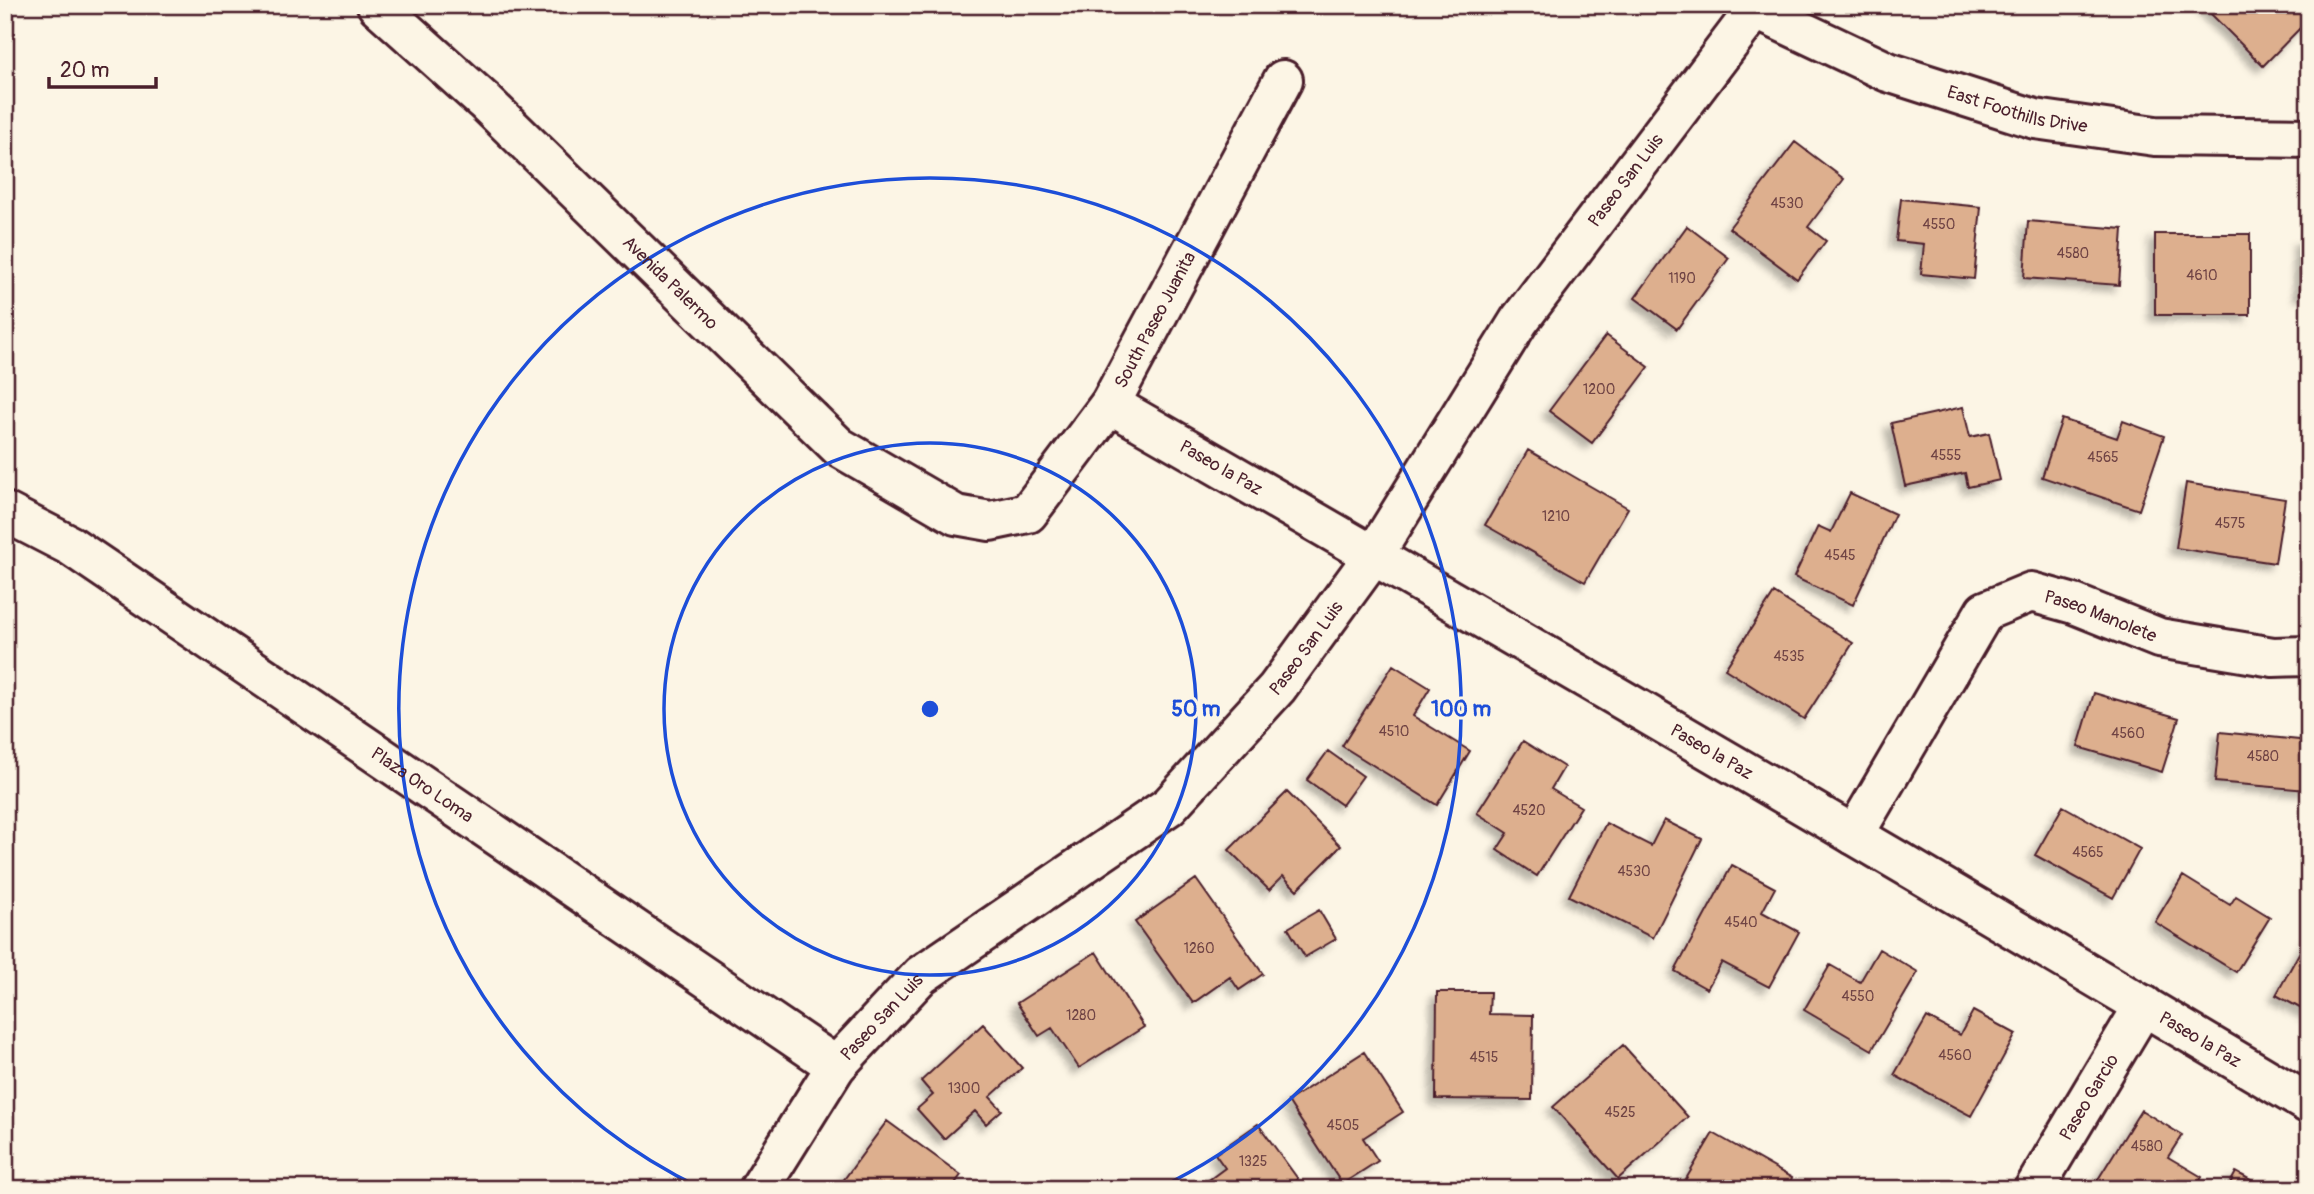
<svg xmlns="http://www.w3.org/2000/svg" width="2314" height="1194" font-family="Pangolin,sans-serif">
	<style>
		.building { fill: #ddaf8e; stroke: #4a1f2b; stroke-width: 2; filter: url(#shadow) }
		.lines { fill: none; stroke-linecap: round; stroke-linejoin: round }
		.minor-casing { stroke: #4a1f2b; stroke-width: 44 }
		.minor { stroke: #fcf5e5; stroke-width: 38 }
		.ring { fill: none; stroke: #1d4ed8; stroke-width: 3.5 }
		.labels { text-anchor: middle; dominant-baseline: central; stroke-width: 6; stroke-linejoin: round; paint-order: stroke }
		.number-label { font-size: 14px; fill: #6f4344 }
		.street-label { font-size: 18px; fill: #4a1f2b; stroke: #fcf5e5 }
		.centre { fill: #1d4ed8; stroke: #fcf5e5; stroke-width: 3.5 }
		.ring-label { font-size: 21px; text-anchor: middle; font-weight: bold; fill: #1d4ed8; stroke: #fcf5e5; stroke-width: 6; stroke-linejoin: round; paint-order: stroke }
	</style>
	<defs>
		<filter id="shadow"><feDropShadow dx="-6" dy="6" stdDeviation="3.5" flood-color="#0004"/></filter>
	</defs>
	<rect width="100%" height="100%" fill="#fcf5e5"/>
	<filter id="ink" filterUnits="userSpaceOnUse"><feTurbulence type="fractalNoise" baseFrequency=".0143" numOctaves="2"/><feDisplacementMap in="SourceGraphic" scale="14" xChannelSelector="R" yChannelSelector="G"/><feConvolveMatrix kernelMatrix="1 2 1 2 8 2 1 2 1" color-interpolation-filters="sRGB"/></filter>
	<g filter="url(#ink)">
		<path class="building" d="M2202,5H2298L2309,15V19L2263,66Z
			M1795,142L1844,179L1808,227L1826,241L1797,279L1729,228Z
			M1901,199L1981,207L1974,279L1921,274L1924,244L1896,241Z
			M2028,221L2123,229L2119,285L2024,278Z
			M1687,226L1729,258L1677,329L1635,298Z
			M2155,234H2250V315H2155Z
			M2300,240H2309V294H2300Z
			M1606,335L1649,367L1592,443L1549,411Z
			M1963,407L1970,437L1989,433L2000,480L1968,487L1965,473L1905,486L1891,423Z
			M2062,419L2117,438L2123,421L2164,436L2139,510L2042,477Z
			M1528,450L1628,508L1585,582L1485,525Z
			M2186,483L2285,499L2275,563L2176,548Z
			M1850,493L1895,514L1853,605L1794,577L1818,526L1831,532Z
			M1774,593L1853,643L1804,719L1725,669Z
			M1393,665L1430,688L1413,716L1470,751L1437,805L1342,746Z
			M2094,693L2179,718L2162,772L2078,747Z
			M2220,732L2309,741L2307,790L2215,782Z
			M1523,741L1564,767L1551,789L1581,807L1537,876L1497,850L1508,833L1477,813Z
			M1328,751L1363,776L1342,805L1307,780Z
			M1287,792L1341,846L1297,890L1283,876L1269,890L1229,850Z
			M2063,806L2140,849L2113,898L2035,855Z
			M1664,820L1702,839L1653,938L1569,896L1606,823L1651,846Z
			M1732,865L1775,888L1762,912L1799,932L1769,987L1722,962L1707,989L1675,971Z
			M2183,876L2230,905L2236,896L2270,917L2236,972L2155,922Z
			M1196,879L1263,974L1239,990L1230,977L1193,1003L1135,922Z
			M1319,910L1336,939L1305,957L1288,928Z
			M2309,935V1013L2276,995Z
			M1879,949L1918,972L1872,1050L1804,1010L1830,965L1860,982Z
			M1096,952L1144,1027L1079,1068L1052,1028L1039,1036L1017,1003Z
			M1437,992H1490L1489,1014L1533,1015L1532,1100L1436,1099Z
			M1973,1011L2016,1034L1971,1116L1894,1075L1927,1017L1960,1035Z
			M983,1024L1022,1068L990,1097L1002,1110L986,1124L975,1111L944,1139L917,1109L933,1095L921,1081Z
			M1623,1045L1688,1117L1618,1179L1553,1107Z
			M1364,1052L1403,1112L1363,1138L1378,1161L1342,1184L1288,1101Z
			M2141,1110L2182,1135L2168,1157L2202,1177L2195,1189H2092Z
			M887,1121L961,1175L951,1189H837Z
			M1258,1124L1298,1179L1285,1189H1205L1202,1185L1225,1168L1215,1154Z
			M1713,1133L1792,1178L1786,1189H1680Z
			M2236,1172L2267,1189H2227Z"/>
		<g class="lines">
			<g class="minor-casing">
				<g id="minor">
					<path id="s1" d="M377,5L484,101L839,447L956,515L990,521L1028,513L1110,404L1283,80"/>
					<path id="s2" d="M1746,5L1888,72L2035,119L2155,136L2309,138"/>
					<path id="s3" d="M1110,404C1512,634 1911,867 2309,1104"/>
					<path id="s4" d="M5,512L71,546L836,1066"/>
					<path id="s5" d="M1854,835L1985,611L2031,592L2074,604L2159,638L2273,657L2309,656"/>
					<path id="s6" d="M759,1189L836,1066L921,975L1169,806L1277,688L1374,555L1519,321L1754,11"/>
					<path id="s7" d="M2034,1189L2144,1005"/>
				</g>
			</g>
			<use href="#minor" class="minor"/>
		</g>
	</g>
	<g class="ring">
		<circle cx="930" cy="709" r="266"/>
		<path d="M701 1188A531 531 0 1 1 1159 1188"/>
	</g>
	<g class="labels">
		<g class="number-label">
			<text x="1787" y="203">4530</text>
			<text x="1939" y="224">4550</text>
			<text x="2073" y="253">4580</text>
			<text x="2202" y="275">4610</text>
			<text x="1682" y="278">1190</text>
			<text x="1599" y="389">1200</text>
			<text x="1946" y="455">4555</text>
			<text x="2103" y="457">4565</text>
			<text x="1556" y="516">1210</text>
			<text x="2230" y="523">4575</text>
			<text x="1840" y="555">4545</text>
			<text x="1789" y="656">4535</text>
			<text x="1394" y="731">4510</text>
			<text x="2128" y="733">4560</text>
			<text x="2263" y="756">4580</text>
			<text x="1529" y="810">4520</text>
			<text x="2088" y="852">4565</text>
			<text x="1634" y="871">4530</text>
			<text x="1741" y="922">4540</text>
			<text x="1199" y="948">1260</text>
			<text x="1858" y="996">4550</text>
			<text x="1081" y="1015">1280</text>
			<text x="1955" y="1055">4560</text>
			<text x="1484" y="1057">4515</text>
			<text x="964" y="1088">1300</text>
			<text x="1620" y="1112">4525</text>
			<text x="1343" y="1125">4505</text>
			<text x="2147" y="1146">4580</text>
			<text x="1253" y="1161">1325</text>
		</g>
		<g class="street-label">
			<text stroke="none"><textPath href="#s2" startOffset="292">East Foothills Drive</textPath></text>
			<text stroke="none"><textPath href="#s6" startOffset="1346">Paseo San Luis</textPath></text>
			<text stroke="none"><textPath href="#s1" startOffset="404">Avenida Palermo</textPath></text>
			<text stroke="none"><textPath href="#s1" startOffset="1080">South Paseo Juanita</textPath></text>
			<text stroke="none"><textPath href="#s3" startOffset="128">Paseo la Paz</textPath></text>
			<text stroke="none"><textPath href="#s5" startOffset="383">Paseo Manolete</textPath></text>
			<text stroke="none"><textPath href="#s6" startOffset="779">Paseo San Luis</textPath></text>
			<text stroke="none"><textPath href="#s3" startOffset="695">Paseo la Paz</textPath></text>
			<text stroke="none"><textPath href="#s4" startOffset="499">Plaza Oro Loma</textPath></text>
			<text stroke="none"><textPath href="#s6" startOffset="212">Paseo San Luis</textPath></text>
			<text stroke="none"><textPath href="#s3" startOffset="1262">Paseo la Paz</textPath></text>
			<text stroke="none"><textPath href="#s7" startOffset="107">Paseo Garcio</textPath></text>
		</g>
	</g>
	<circle cx="930" cy="709" r="10" class="centre"/>
	<g class="ring-label">
		<text x="1196" y="716">50 m</text>
		<text x="1461" y="716">100 m</text>
	</g>
	<rect width="2314" height="1194" fill="none" stroke="#fcf5e5" stroke-width="28"/>
	<rect x="14" y="14" width="2286" height="1166" fill="none" stroke="#4a1f2b" stroke-width="2.5" filter="url(#ink)"/>
	<path d="M49 77v10h107v-10" fill="none" stroke="#4a1f2b" stroke-width="3.5"/>
	<text x="60" y="77" font-size="21" fill="#4a1f2b" stroke="#fcf5e5" stroke-width="5" paint-order="stroke">20 m</text>
</svg>
